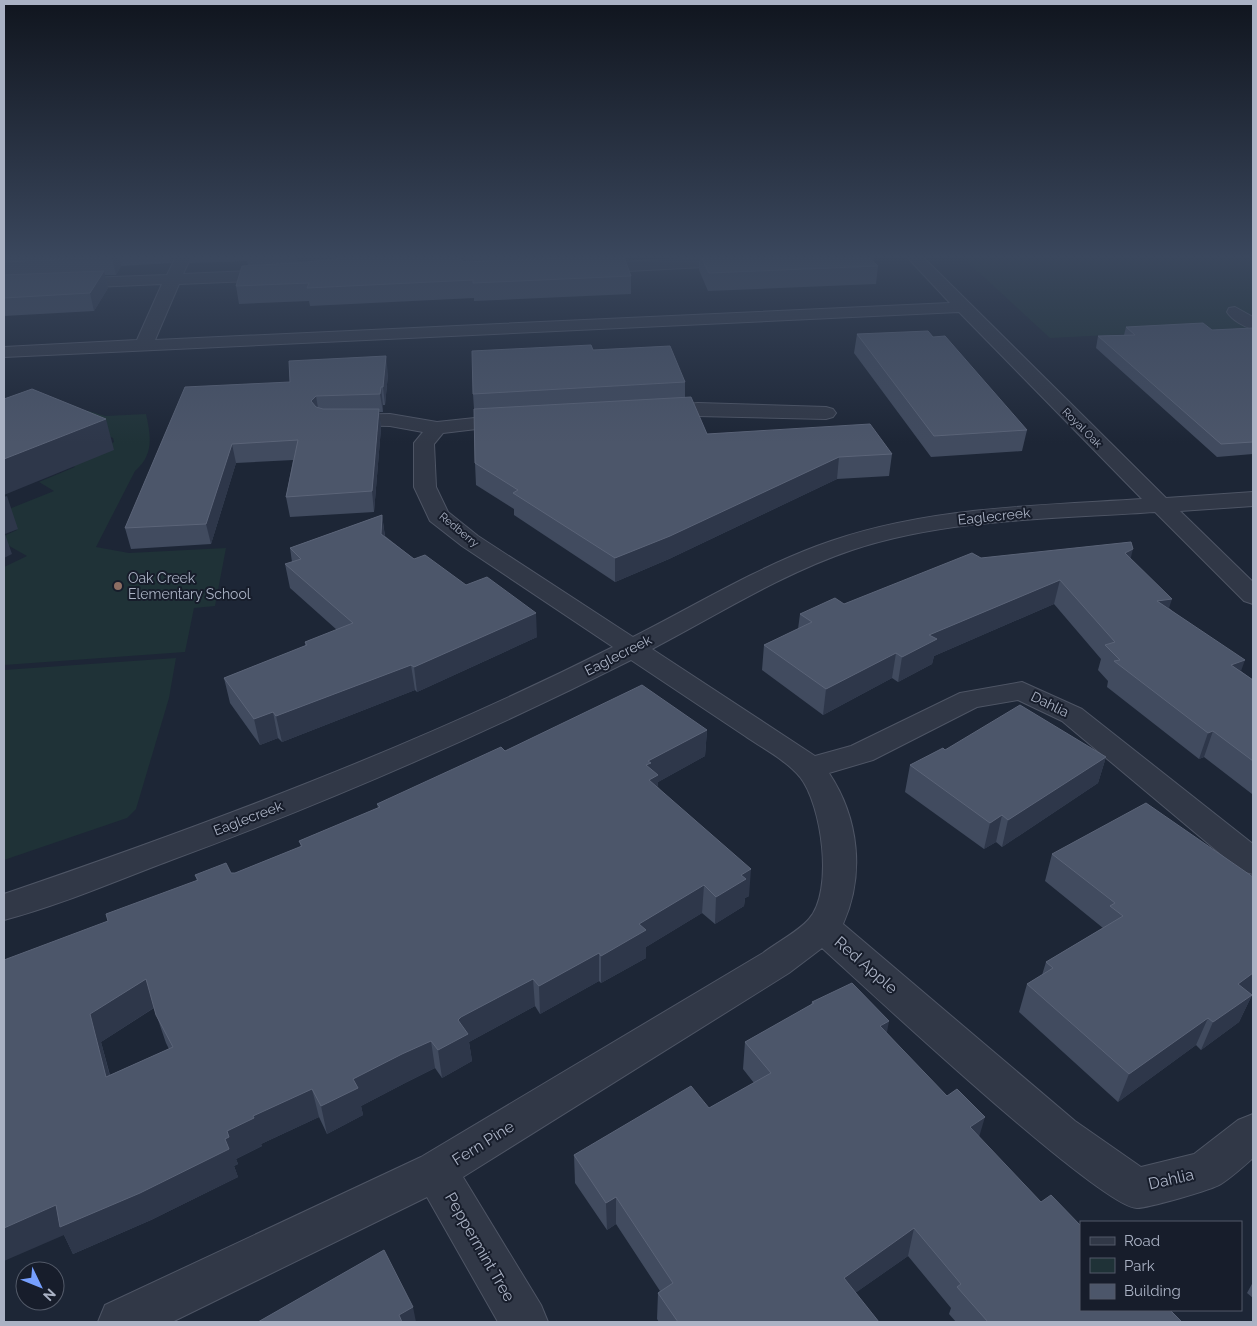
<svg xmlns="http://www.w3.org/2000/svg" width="1257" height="1326" font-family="Raleway,sans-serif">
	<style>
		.green { fill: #1f3237 }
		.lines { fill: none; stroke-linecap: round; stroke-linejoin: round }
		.minor-casing { stroke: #4e5565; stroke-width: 2 }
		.minor { fill: #313847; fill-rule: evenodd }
		.wall { fill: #414b5f; fill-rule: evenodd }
		.shaded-wall { fill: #2e374a }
		.building { fill: #4c566a; stroke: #5b6478; fill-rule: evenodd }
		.education-dot { fill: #8d6e63; stroke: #171d2b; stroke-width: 2 }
		.labels { text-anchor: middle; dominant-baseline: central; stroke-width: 4; stroke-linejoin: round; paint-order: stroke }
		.far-street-label { font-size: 11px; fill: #aab2c4; stroke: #171d2b }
		.street-label { font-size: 14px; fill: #aab2c4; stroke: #171d2b }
		.poi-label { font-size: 14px; fill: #aab2c4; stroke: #171d2b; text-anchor: start }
		.near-street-label { font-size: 16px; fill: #aab2c4; stroke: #171d2b }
	</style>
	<rect width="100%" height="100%" fill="#1d2636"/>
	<path class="green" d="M962,257H1253V328L1050,338Z
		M89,411L105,416L146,414C151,436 154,455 135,471L96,547L129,553L226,548L215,606L194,608L185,652L4,665V567L27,556L4,543V536L17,530L4,522V511L54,491L39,482L75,467L65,462L114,442L113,438L84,425L77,415Z
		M176,658L169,698L136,809L127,818L4,860V670Z"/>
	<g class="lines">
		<g class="minor-casing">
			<path id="minor" d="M176,257H191L183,274L275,270L283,275L275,280L179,284L155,340L950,303L907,257H923L1166,498L1253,492V506L1180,511L1253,582V604L1244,601L1155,512C1054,519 948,518 852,550C781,574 717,615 652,649L815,756L851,746L960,693L1022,682L1082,709L1253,844V874L1241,871L1062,721L1018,700L977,707L873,760L829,773C859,818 865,875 843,924L1075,1121L1141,1167L1194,1154L1238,1120L1253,1114V1158C1243,1167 1232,1177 1221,1184C1212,1190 1148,1208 1137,1208C1102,1209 863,985 822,948L789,973L463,1177L541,1305L548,1322H498L427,1197L172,1322H98L105,1305L421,1157L763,953C776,943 799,931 809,919C834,891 822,805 800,777C786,760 762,748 745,736C707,711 669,685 631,660C482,735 330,801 174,859C118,880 61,905 4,920V894C212,823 416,746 613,647L462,546L430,521L414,487V443L423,432L390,426L343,425L336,423L333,419L336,415L390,414L437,422L512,414L519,416L522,420L519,424L443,433L434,444L436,487L448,512L478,536L633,637C694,606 753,570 817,546C921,507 1033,506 1142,499L959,312L4,357V347L137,340L162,284L4,291V281L167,275Z
				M737,257L742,259L745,262L742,265L590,273L582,268L590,263Z
				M1235,307L1253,317V329C1244,327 1232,320 1227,312L1229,308Z
				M698,403L826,407L833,409L836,413L833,417L826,419L653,415L650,411L653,407Z"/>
		</g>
		<use href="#minor" class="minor"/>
	</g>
	<path class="wall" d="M4,257H175L171,263L121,266L116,275H105L108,288L94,311L4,316Z
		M189,257H624L631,276V294L474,301V298L310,306L309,301L239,304L236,286L248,265L247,261L190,263Z
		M699,257H875L874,262L878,266L876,284L708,291L699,270Z
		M1126,327L1212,330L1253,328V454L1217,457L1096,348L1098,336L1124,335Z
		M857,334L933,337L1027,430L1022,451L931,457L854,353Z
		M593,350L685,382V397L707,434L892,454L889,476L837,479L669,559L615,582L514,515V509L476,485L475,463L474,409L473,394Z
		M388,374L385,405H383V412H379L381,428L374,512L290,517L286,497L293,460L236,463L211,544L131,549L125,528L290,382Z
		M382,515L385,536L414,559L466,585L537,637L417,692L415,690L282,742L278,738L260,745L230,703L224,678L305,646V642L337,630L290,588L285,564L292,562L290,548Z
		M981,558L1131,559L1169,608L1241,671L1253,680V794H1252L1204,757L1199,759L1107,687L1108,681L1098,670L1101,659L1054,604L934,656L932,664L898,682L892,678L823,715L762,670L764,645L798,629L800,614L844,604Z
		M707,730L705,756L658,782V787L749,896L745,898L744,906L715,924L702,913L646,947V958L601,983L599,981L540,1014L535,1006L469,1042L472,1061L442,1078L435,1068L407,1082L361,1106L363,1115L327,1134L319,1117L261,1144L262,1146L236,1159L238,1164L234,1166L238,1177L151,1220L73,1254L64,1235L108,921L197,881L195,875L235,873L301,847L299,841L378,808L377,804L505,751ZM154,1008L166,1043L169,1049L110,1075L101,1042Z
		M945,750L1106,757L1098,783L1002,847L996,842L984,849L905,792L910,765Z
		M1052,854L1253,877V992L1251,994L1252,995L1239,1022L1201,1050L1196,1045L1118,1102L1019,1012L1027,984L1042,975L1046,962L1103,928L1045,881Z
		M812,1002L887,1033L979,1137L1081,1310L1180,1322H956L949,1314L951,1308L908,1256L855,1293L879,1322H659L657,1319L658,1293L660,1291L616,1224L607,1230L575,1183L574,1155L709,1108L754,1083L743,1069L745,1042L811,1005Z
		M1253,1282V1298L1247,1293Z"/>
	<path class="shaded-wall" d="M112,257H119L121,266L116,275Z
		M169,257H175L171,263Z
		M297,257H390L299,267Z
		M455,257H465L466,266Z
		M104,271L108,288L94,311L90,293Z
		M386,356L388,374L385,405L383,387Z
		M381,387L383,405V412L380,394Z
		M316,396L319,414L311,401Z
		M379,409L381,428L374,512L372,491Z
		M106,419L114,450L4,495V459Z
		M232,444L236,463L211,544L206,524Z
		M839,457L837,479L669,559L615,582V558Z
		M7,496L18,529L5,534L12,554L4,558V497Z
		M382,515L385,538L381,534Z
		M1133,549L1127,573L1125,553Z
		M1060,580L1054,604L934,656L932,664L898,682L902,657L929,635Z
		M1172,599L1164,623L1157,601Z
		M536,613L537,637L417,692L414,667Z
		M896,653L892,678L823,715L826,689Z
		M1245,660L1236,685L1231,665Z
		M411,665L415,690L282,742L276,716Z
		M273,712L278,738L260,745L254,719Z
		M707,730L705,756L658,782V801L649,806L646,765L648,761Z
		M1213,731L1204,757L1199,759L1208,733Z
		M1106,757L1098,783L1002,847L1008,820Z
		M1002,815L996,842L984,849L990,823Z
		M751,869L749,896L745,898L744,906L715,924L716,897L741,875Z
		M704,885L702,913L646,947V958L601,983V956L639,924Z
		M599,953V981L540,1014L539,986Z
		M1253,973V992L1226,1012L1238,984Z
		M146,979L155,1007L101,1042L117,1104L106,1077L90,1014Z
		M533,979L535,1006L469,1042L472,1061L442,1078L438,1050L458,1020L461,1017Z
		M1252,995L1239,1022L1201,1050L1213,1022Z
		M1208,1018L1196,1045L1118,1102L1129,1074Z
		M889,1021L884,1049L880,1026Z
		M431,1041L435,1068L407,1082L361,1106L363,1115L327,1134L321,1106L353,1079L402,1054Z
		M312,1089L319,1117L261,1144L262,1146L236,1159L238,1164L234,1166L238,1177L151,1220L73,1254L64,1235L4,1261V1228L56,1205L225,1139L227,1131L253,1116Z
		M985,1117L977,1144L970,1127Z
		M616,1197V1224L607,1230L606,1203Z
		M914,1228L908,1256L838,1305L844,1278Z
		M413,1307L416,1322H400L399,1315Z"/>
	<path class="building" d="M4,257H112L4,262Z
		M355,257H456L465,262L590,257H624L631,276L473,283V280L307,288L309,283L236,286L242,266L296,263Z
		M701,257H875L870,258L878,266L709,273Z
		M104,271L90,293L4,298V275Z
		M1203,323L1212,330L1253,328V442L1221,444L1098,336L1135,335L1126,327Z
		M928,331L933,337L945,336L1027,430L934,436L857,334Z
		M591,345L593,350L670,346L685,382L473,394L472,351Z
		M386,356L383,387H381L380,394L316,396L311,401L316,407L323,409H379L372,491L286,497L298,440L232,444L206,524L125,528L185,387L290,382L289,361Z
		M32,389L106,419L4,459V399Z
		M691,397L707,434L870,424L892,454L839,457L670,536L615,558L513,493L518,490L475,463L474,409Z
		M382,515L381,534L414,559L425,555L466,585L487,577L536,613L414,667L411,665L276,716L273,712L254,719L224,678L307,645L305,642L353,623L285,564L301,559L290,548Z
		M1131,542L1133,549L1125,553L1172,599L1157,601L1245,660L1231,665L1253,680V761L1213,731L1208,733L1114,661L1120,660L1105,645L1115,642L1060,580L929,635L937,639L902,657L896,653L826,689L764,645L812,622L800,614L835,598L844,604L972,553L981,558Z
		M642,685L707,730L648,761L651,763L646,765L658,775L649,780L751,869L741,875L746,879L716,897L704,885L639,924L646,930L601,956L599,953L539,986L533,979L461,1017L458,1020L468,1034L438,1050L431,1041L402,1054L353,1079L358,1088L321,1106L312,1089L253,1116L254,1118L227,1131L229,1137L225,1139L229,1149L140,1193L60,1227L56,1205L4,1228V960L108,921L106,914L198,880L195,875L226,863L231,873H235L302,846L299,841L380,807L377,804L501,747L505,751ZM146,979L156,1015L173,1047L106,1077L90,1014Z
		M1020,705L1106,757L1008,820L1002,815L990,823L910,765L943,748L945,750Z
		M1146,803L1253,877V973L1238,984L1252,995L1213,1022L1208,1018L1129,1074L1027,984L1053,968L1046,962L1123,916L1110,906L1115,903L1052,854Z
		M852,983L889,1021L880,1026L947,1096L957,1089L985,1117L970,1127L1041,1202L1051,1195L1081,1226V1310H1170L1181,1321L1179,1322H988L957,1287L961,1284L914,1228L844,1278L879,1322H678L658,1293L673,1283L616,1197L606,1203L574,1155L691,1086L709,1108L771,1073L745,1042L814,1003L812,1002Z
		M384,1250L413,1307L399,1315L402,1322H258Z"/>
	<linearGradient id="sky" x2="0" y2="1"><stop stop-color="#10151e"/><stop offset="0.58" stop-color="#3a475d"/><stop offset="1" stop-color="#3a475d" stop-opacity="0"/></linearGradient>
	<rect width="1257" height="443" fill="url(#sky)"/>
	<circle class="education-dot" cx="118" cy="586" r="5"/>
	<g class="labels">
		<g class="far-street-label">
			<text transform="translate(1082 428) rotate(45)">Royal Oak</text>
			<text transform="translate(459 530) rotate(39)">Redberry</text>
		</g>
		<g class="street-label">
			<text transform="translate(994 516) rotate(-6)">Eaglecreek</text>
			<text transform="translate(618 655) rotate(-27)">Eaglecreek</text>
			<text transform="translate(1050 704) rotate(26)">Dahlia</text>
			<text transform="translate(248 818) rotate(-21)">Eaglecreek</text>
		</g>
		<g class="poi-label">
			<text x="128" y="578">Oak Creek<tspan x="128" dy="16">Elementary School</tspan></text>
		</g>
		<g class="near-street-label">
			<text transform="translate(866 965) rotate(41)">Red Apple</text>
			<text transform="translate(483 1143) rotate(-32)">Fern Pine</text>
			<text transform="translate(1171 1179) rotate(-13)">Dahlia</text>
			<text transform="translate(480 1247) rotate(60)">Peppermint Tree</text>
		</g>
	</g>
	<rect width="1257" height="1326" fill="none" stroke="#aab2c4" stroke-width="10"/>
	<rect x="1080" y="1221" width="162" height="90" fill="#171d2b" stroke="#525968"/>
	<rect x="1090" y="1237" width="25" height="8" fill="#313847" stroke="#525968"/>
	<text x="1124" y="1246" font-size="15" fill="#aab2c4">Road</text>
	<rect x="1090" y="1258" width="25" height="15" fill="#1f3237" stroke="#525968"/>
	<text x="1124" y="1271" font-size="15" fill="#aab2c4">Park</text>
	<rect x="1090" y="1284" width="25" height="15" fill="#4c566a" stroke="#525968"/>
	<text x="1124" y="1296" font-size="15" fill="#aab2c4">Building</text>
	<g transform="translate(40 1286) rotate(133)"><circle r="24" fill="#171d2b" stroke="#525968"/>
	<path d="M0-4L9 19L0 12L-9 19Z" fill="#769ffe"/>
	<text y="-8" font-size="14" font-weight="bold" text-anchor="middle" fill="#aab2c4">N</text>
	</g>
</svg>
